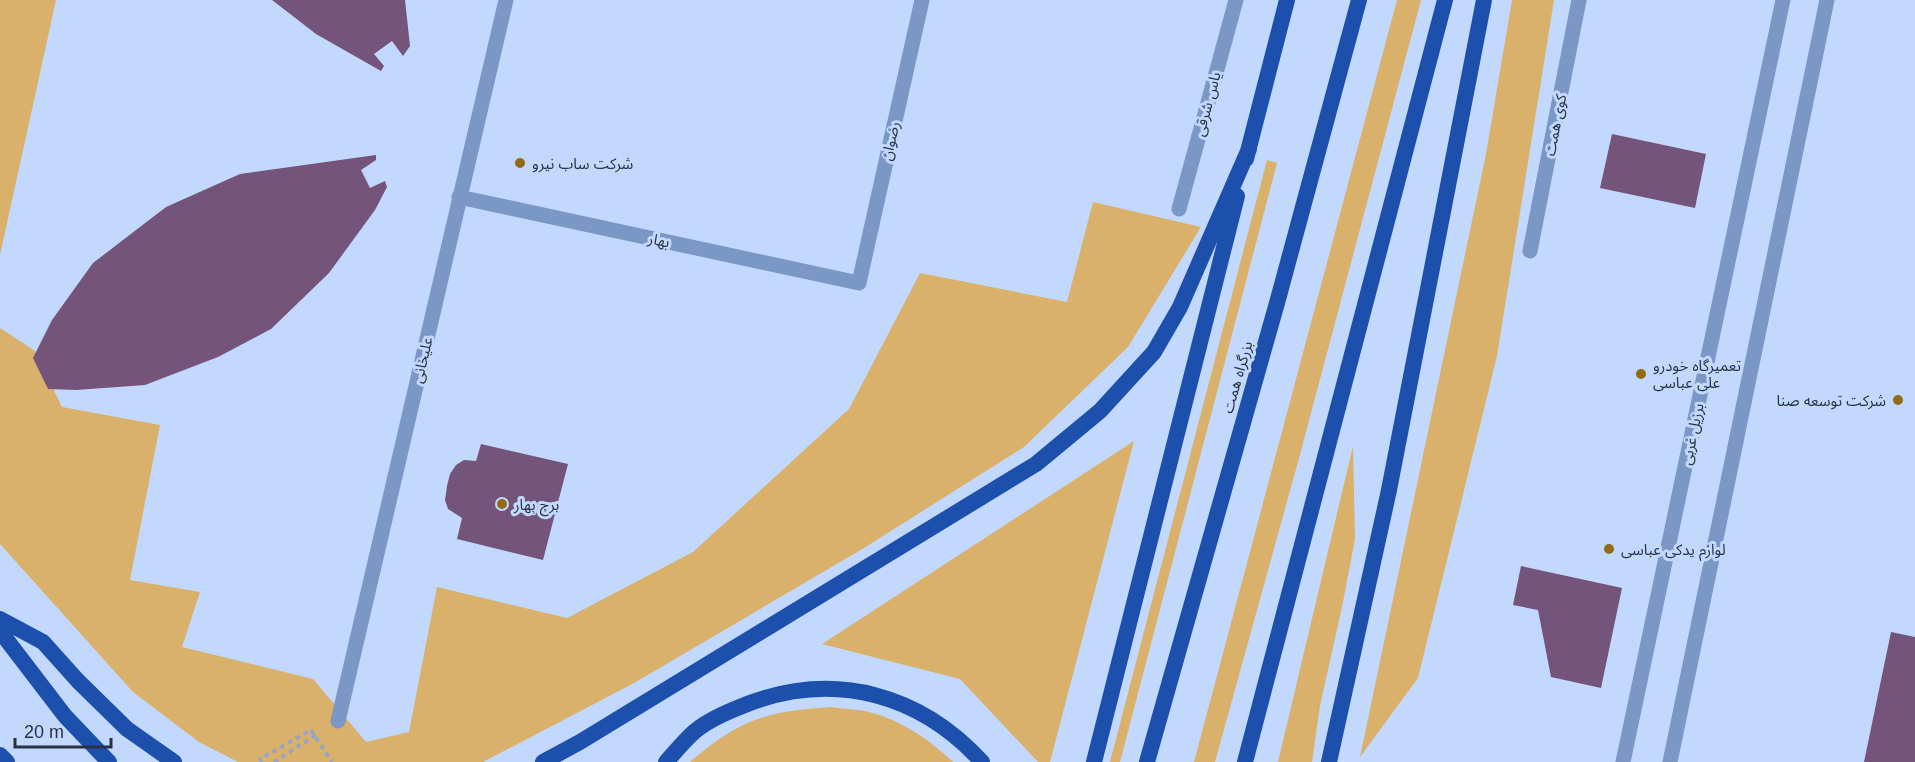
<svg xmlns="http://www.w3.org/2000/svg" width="1915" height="762" font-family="Helvetica,'Noto Sans Arabic',sans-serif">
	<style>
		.green { fill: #d9b16a }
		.building { fill: #74547a }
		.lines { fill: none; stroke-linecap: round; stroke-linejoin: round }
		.path { stroke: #93a6c5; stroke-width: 4; stroke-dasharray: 4.5 4.5; stroke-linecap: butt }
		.minor { stroke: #7b97c5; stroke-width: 15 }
		.tertiary { stroke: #7b97c5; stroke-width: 15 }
		.trunk { stroke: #1c50ac; stroke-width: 16 }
		.path-bridge { stroke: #93a6c5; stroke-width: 4; stroke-dasharray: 4.5 4.5; stroke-linecap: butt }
		.poi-dot { fill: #936b14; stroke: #c2d8fd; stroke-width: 2 }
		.labels { text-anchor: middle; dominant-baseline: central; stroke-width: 6; stroke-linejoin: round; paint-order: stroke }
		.street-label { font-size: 15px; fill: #273244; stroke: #c2d8fd }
		.poi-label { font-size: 15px; fill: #273244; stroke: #c2d8fd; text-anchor: start }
	</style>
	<rect width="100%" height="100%" fill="#c2d8fd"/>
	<path class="green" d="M0,0H56L0,255Z
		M1397,0H1421L1299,458L1215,762H1194Z
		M1512,0H1554L1497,356L1418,678L1360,757L1486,154Z
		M1267,160L1277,163L1120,762H1110Z
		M1093,202L1201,227L1128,347L1024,447L864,548L634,683L483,762H238L199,742L133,692L0,544V328L35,351L62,407L160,425L130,580L200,592L182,647L313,679L366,742L409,732L437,587L567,618L693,552L849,409L920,273L1067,302Z
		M1134,441L1050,762H1038L960,679L822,644Z
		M1353,446L1355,539L1343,602L1320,706L1312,762H1278Z
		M832,707C844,709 857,709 869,712C901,720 930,740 953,762H690C740,719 767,711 832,707Z"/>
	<path class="building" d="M272,0H405L410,46L403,56L392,41L374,54L384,66L381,71L316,34Z
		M1612,134L1706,154L1695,208L1600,188Z
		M376,155V160L361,170L370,188L385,181L387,187L375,210L329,273L271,329L218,357L145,385L76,390L48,389L33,358L52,320L93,263L166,207L240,174Z
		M481,444L568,464L543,560L457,539L462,518L448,509L445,500L447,486L450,474L456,465L464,460L476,461Z
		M1521,566L1622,588L1601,688L1551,677L1538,610L1513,605Z
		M1891,632L1915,637V762H1864Z"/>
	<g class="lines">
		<path class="path" d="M262,762L260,759L311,730
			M274,762L319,733"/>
		<path class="minor" d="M459,197L859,283L922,0
			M1179,209L1236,0
			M1530,251L1579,0
			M338,721L506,0"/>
		<path class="tertiary" d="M1623,762L1783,0
			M1670,762L1827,0"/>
		<path class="trunk" d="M1246,159L1287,0
			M0,619L43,642L78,681L127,729L174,762
			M0,631L65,716L109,762
			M0,755L7,762
			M543,762L580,742L1036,464L1100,411L1154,352L1180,307L1249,149
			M666,762C675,752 684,741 694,732C709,719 732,710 750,703C837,671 921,695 982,762
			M1094,762L1237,196
			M1147,762L1277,303L1359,0
			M1245,762L1445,0
			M1329,762L1389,490L1484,0"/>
		<path class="path-bridge" d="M311,730L332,762"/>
	</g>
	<g class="poi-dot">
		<circle cx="520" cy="163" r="6"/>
		<circle cx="1641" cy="374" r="6"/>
		<circle cx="1898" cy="400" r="6"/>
		<circle cx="502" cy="504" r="6"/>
		<circle cx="1609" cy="549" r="6"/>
	</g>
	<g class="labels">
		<g class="street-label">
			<text transform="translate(1207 104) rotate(-75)">یاس شرقی</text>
			<text transform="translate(1555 125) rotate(-79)">کوی همت</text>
			<text transform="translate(890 141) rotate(-77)">رضوان</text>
			<text transform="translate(659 240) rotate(12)">بهار</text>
			<text transform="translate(422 360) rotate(-77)">علیخانی</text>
			<text transform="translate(1237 377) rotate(-74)">بزرگراه همت</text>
			<text transform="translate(1692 434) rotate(-78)">برزیل غربی</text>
		</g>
		<g class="poi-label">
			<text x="532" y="163">شرکت ساب نیرو</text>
			<text x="1653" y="365">تعمیرگاه خودرو<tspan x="1653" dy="17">علی عباسی</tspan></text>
			<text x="1886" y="400" text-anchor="end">شرکت توسعه صنا</text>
			<text x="514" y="504">برج بهار</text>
			<text x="1621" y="549">لوازم یدکی عباسی</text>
		</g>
	</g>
	<path d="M15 738v9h96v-9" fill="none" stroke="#273244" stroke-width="3"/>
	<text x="24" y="738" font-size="18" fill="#273244" stroke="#c2d8fd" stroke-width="4.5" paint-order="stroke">20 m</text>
</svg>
